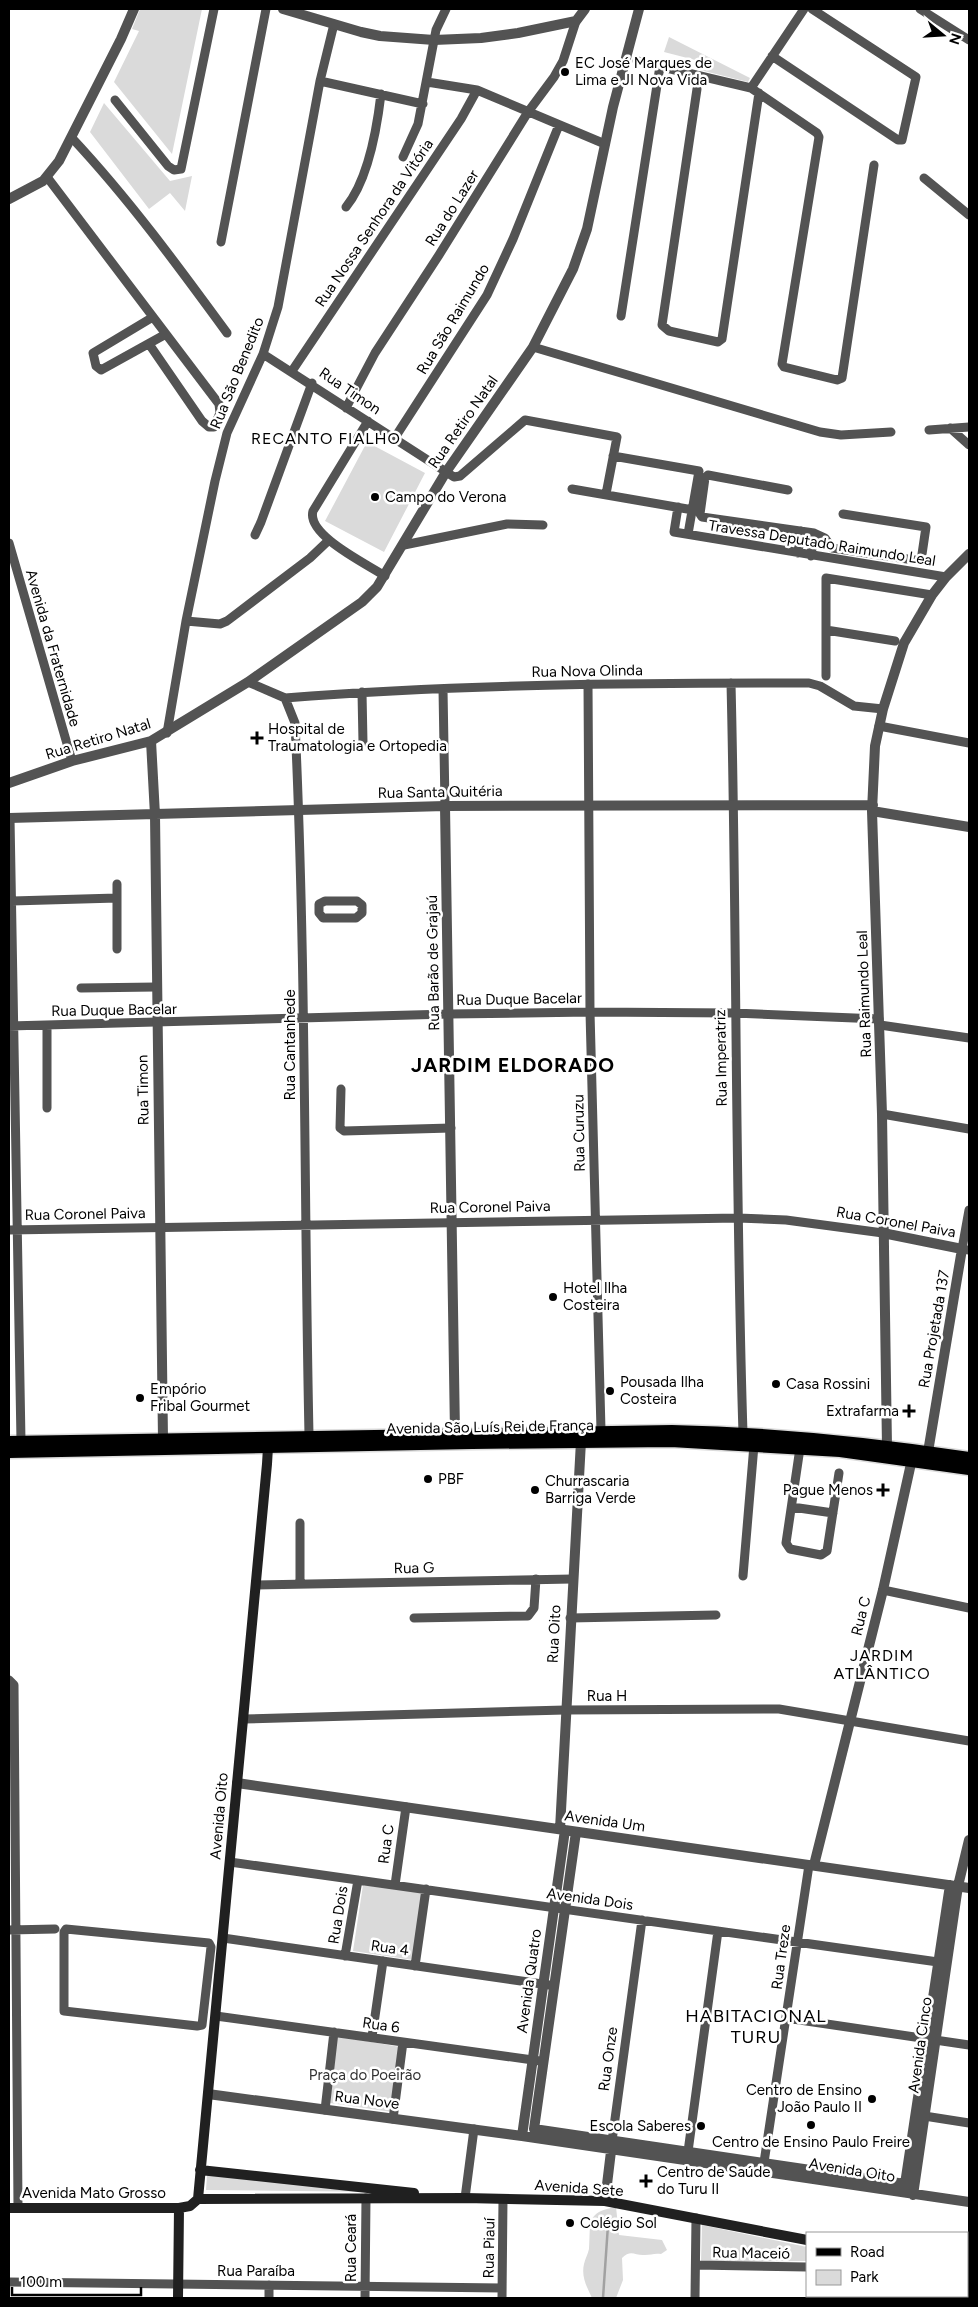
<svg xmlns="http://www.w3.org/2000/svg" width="978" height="2307" font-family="Figtree,sans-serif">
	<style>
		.green { fill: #dadada }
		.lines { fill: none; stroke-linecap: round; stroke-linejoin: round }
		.stream { stroke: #a1a1a1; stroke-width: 2.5 }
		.primary-casing { stroke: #dbdbdb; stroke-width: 15 }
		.minor { stroke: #535353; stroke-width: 9 }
		.tertiary { stroke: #535353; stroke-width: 10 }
		.secondary { stroke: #202020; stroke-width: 10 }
		.primary { stroke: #000; stroke-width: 12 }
		.poi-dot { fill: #000; stroke: #fff; stroke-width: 2 }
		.labels { text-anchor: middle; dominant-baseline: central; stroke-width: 5; stroke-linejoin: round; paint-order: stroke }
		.poi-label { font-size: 15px; fill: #000; stroke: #fff; text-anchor: start }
		.street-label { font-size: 15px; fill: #000; stroke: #fff }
		.park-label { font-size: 15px; fill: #313131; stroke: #fff }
		.neighbourhood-label { font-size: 16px; letter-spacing: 1px; fill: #000; stroke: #fff }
		.quarter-label { font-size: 18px; letter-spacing: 1px; fill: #000; stroke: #fff }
		.district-label { font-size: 20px; font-weight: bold; letter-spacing: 1px; fill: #000; stroke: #fff }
	</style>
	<rect width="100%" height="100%" fill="#fff"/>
	<path class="green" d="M140,9H202L172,154L114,82L139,31L132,29Z
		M669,37L750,78L748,82L696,69L699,61L664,52Z
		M104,103L170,181L192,176L185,211L170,193L149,209L90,132Z
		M367,442L425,473L384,552L325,521Z
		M363,1885L423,1892L413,1960L353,1951Z
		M337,2036L400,2047L392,2112L330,2103Z
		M207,2175L382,2192L206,2190Z
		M616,2207L619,2235L662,2240L667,2250L661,2254C654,2253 651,2255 645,2255C635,2256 631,2249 622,2258L623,2280L616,2298H592C587,2287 581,2277 584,2264C585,2259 588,2254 589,2249C591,2223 585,2212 616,2207Z
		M702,2225L807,2247V2261L701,2262Z"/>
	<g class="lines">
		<path class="stream" d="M603,2298L608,2225"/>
		<g class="primary-casing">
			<path id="primary" d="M9,1442L672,1431C772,1433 871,1443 969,1458
				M9,1452L472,1443L671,1441L840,1451L969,1469"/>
		</g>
		<path class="minor" d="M920,9L969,40
			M772,56L898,140H902L916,77L812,9
			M637,61L751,88L817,133L819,137L782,364L784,367L837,380L842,378L874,165
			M320,81L423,104
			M427,82L477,90L605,144
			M751,88L804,9
			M697,89L662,325L669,331L718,342L722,339L759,93
			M115,100L168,166L174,170L181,169L214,9
			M72,138C129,199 178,266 227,333
			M403,157L418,124L436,30L446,9
			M47,177L219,404L220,413L214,427H209L202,421L149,344
			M924,178L969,215
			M346,207C368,180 377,128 381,94
			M221,242L266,9
			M621,316L660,66
			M153,317L93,353L96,366L101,370L166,334
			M533,347L820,432L841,435L891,432
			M263,354L454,477L460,476L525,420L617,437L606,494
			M292,371L461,119L477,90
			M346,408L375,353L439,255L528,112L554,77L563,61L576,21
			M368,421L313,511C306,535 367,564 385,576
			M950,428L969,445
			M929,430L969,427
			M394,439L487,295L513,239L559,125
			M613,456L699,471L688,534
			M572,489L693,510
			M788,490L708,475L705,478L700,514L702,517L814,533L825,538L832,548L921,561L926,527L843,514
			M678,507L674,532L946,577
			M255,535L261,522L312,383
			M9,543L72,761
			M404,545L507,524L543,525
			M798,553L801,531
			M811,556L814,533
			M186,621L220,624L227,621L310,558L329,540
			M826,630L895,641
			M826,676V578L932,595
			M248,682L285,698L295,723C306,960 304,1198 309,1435
			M731,683C737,933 735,1183 743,1433
			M588,684L590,1012L601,1430
			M443,689L445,806
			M362,692L363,743
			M285,698C460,684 634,683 809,683L820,686L854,706L883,709
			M879,726L969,743
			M167,733L186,621L215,481L227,433L263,354L278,307L320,81L334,24
			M10,818L21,1441
			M117,884V949
			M12,901L117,898
			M325,901H357L362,905V913L356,918H323L319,913V904Z
			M81,988L156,987
			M880,1025L969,1038
			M9,1026L449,1014L590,1012L734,1013L879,1019
			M341,1089L340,1128L344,1131L451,1128
			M47,1108V1026
			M882,1114L969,1129
			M969,1210L962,1249L969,1250
			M9,1230L738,1218L786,1220L883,1233
			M800,1448L786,1543L790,1549L821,1555L827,1551L839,1473
			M792,1507L833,1513
			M743,1576L754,1445
			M300,1584V1523
			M256,1585L572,1579
			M883,1590L969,1608
			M414,1618L528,1616L534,1608L536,1579
			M570,1618L716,1615
			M9,1680L14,1685L18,2208
			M243,1719L565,1710L779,1709L969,1741
			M230,1862L945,1963
			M395,1885L406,1807
			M66,1929L209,1943L211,1947L202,2025L197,2026L64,2011V1932Z
			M9,1930L55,1929
			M223,1938L549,1985
			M345,1956L358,1880
			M415,1966L426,1889
			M216,2016L540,2061
			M786,2018L969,2045
			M372,2037L383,1961
			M325,2110L334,2032
			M918,2115L969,2123
			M393,2119L403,2042
			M612,2141L642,1920
			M687,2159L718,1931
			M763,2169L809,1865
			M465,2198L474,2129
			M696,2265L807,2267
			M9,2282L502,2288
			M269,2298V2285
			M365,2298L366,2198
			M502,2298L503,2199
			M695,2298L696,2218
			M882,2298V2296"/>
		<path class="tertiary" d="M283,9L361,32L380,36L434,40L481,38L518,33L576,21L585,9
			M9,199L43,181L59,161L121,39L134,9
			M151,741L155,815L163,1439
			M9,783L72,761L151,741L248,682L362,602L377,587L446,472L533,347L573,269L587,229L613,107L639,9
			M445,806L455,1433
			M872,811L969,827
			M9,818L445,806L873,805
			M883,1233L962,1249L928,1452
			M891,1453L887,1447L882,1114L872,811L875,746L883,709L904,643L932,595L946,577L969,554
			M237,1783L969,1888
			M560,1829L581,1441
			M814,1865L883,1590L912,1459
			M208,2094L522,2136L969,2202
			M534,2129L905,2184L913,2195
			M534,2129L576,1832
			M522,2136L565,1830
			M905,2184L950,1885
			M913,2195L958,1886L969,1840
			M605,2201L612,2143"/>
		<path class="secondary" d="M200,2170L414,2193
			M198,2199L267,1464L268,1447L267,1442
			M198,2199L465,2198L605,2201L807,2240
			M9,2208H179L190,2206L198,2199
			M967,2272L969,2273
			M178,2298L179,2208"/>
		<use href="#primary" class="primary"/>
	</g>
	<g class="poi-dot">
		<circle cx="565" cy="72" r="5"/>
		<circle cx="375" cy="497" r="5"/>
		<path d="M254.5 730.5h5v5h5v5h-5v5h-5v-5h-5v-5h5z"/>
		<circle cx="553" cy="1297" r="5"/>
		<circle cx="776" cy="1384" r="5"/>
		<circle cx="610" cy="1391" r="5"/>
		<circle cx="140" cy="1398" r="5"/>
		<path d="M906.5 1403.5h5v5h5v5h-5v5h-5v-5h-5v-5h5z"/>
		<circle cx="428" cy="1479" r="5"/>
		<circle cx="535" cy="1490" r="5"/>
		<path d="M880.5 1482.5h5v5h5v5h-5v5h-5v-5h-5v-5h5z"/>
		<circle cx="872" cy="2099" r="5"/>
		<circle cx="811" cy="2125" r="5"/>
		<circle cx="701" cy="2126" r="5"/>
		<path d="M643.5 2173.5h5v5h5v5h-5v5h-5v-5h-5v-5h5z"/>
		<circle cx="570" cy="2223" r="5"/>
	</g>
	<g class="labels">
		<g class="poi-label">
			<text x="575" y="63">EC José Marques de<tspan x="575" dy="17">Lima e JI Nova Vida</tspan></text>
			<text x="385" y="497">Campo do Verona</text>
			<text x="268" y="729">Hospital de<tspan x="268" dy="17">Traumatologia e Ortopedia</tspan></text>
			<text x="563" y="1288">Hotel Ilha<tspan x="563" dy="17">Costeira</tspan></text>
			<text x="620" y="1382">Pousada Ilha<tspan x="620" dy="17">Costeira</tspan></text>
			<text x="786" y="1384">Casa Rossini</text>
			<text x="150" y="1389">Empório<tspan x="150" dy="17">Fribal Gourmet</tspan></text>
			<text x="899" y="1411" text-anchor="end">Extrafarma</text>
			<text x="438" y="1479">PBF</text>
			<text x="545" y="1481">Churrascaria<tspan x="545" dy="17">Barriga Verde</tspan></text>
			<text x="873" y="1490" text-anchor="end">Pague Menos</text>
			<text x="862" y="2090" text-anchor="end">Centro de Ensino<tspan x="862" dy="17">João Paulo II</tspan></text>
			<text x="691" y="2126" text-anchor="end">Escola Saberes</text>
			<text x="811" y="2142" text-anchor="middle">Centro de Ensino Paulo Freire</text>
			<text x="657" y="2172">Centro de Saúde<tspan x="657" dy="17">do Turu II</tspan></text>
			<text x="580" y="2223">Colégio Sol</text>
		</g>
		<g class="street-label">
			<text transform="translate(452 208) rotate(-58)">Rua do Lazer</text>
			<text transform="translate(374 223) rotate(-56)">Rua Nossa Senhora da Vitória</text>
			<text transform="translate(453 319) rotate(-59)">Rua São Raimundo</text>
			<text transform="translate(237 373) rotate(-68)">Rua São Benedito</text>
			<text transform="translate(350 391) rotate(34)">Rua Timon</text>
			<text transform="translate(463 422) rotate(-55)">Rua Retiro Natal</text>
			<text transform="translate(822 543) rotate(9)">Travessa Deputado Raimundo Leal</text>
			<text transform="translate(53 648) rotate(74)">Avenida da Fraternidade</text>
			<text transform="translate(587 671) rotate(-1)">Rua Nova Olinda</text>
			<text transform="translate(98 739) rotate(-17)">Rua Retiro Natal</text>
			<text transform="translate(440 792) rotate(-1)">Rua Santa Quitéria</text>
			<text transform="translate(433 963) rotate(-91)">Rua Barão de Grajaú</text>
			<text transform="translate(864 994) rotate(-92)">Rua Raimundo Leal</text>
			<text transform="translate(519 999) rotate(-1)">Rua Duque Bacelar</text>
			<text transform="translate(114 1010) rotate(-1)">Rua Duque Bacelar</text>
			<text transform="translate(290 1045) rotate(-90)">Rua Cantanhede</text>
			<text transform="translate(721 1058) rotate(-91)">Rua Imperatriz</text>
			<text transform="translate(143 1090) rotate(-91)">Rua Timon</text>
			<text transform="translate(579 1133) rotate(-91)">Rua Curuzu</text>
			<text transform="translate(490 1207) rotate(-1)">Rua Coronel Paiva</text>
			<text transform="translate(85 1214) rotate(-1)">Rua Coronel Paiva</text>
			<text transform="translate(896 1222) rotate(10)">Rua Coronel Paiva</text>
			<text transform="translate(934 1329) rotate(-80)">Rua Projetada 137</text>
			<text transform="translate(490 1427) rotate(-1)">Avenida São Luís Rei de França</text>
			<text transform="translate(414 1568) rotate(-1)">Rua G</text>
			<text transform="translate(861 1616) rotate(-76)">Rua C</text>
			<text transform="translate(554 1634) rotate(-87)">Rua Oito</text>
			<text x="607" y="1696">Rua H</text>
			<text transform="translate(219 1816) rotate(-85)">Avenida Oito</text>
			<text transform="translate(605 1821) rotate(8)">Avenida Um</text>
			<text transform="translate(386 1844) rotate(-82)">Rua C</text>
			<text transform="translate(590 1899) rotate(8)">Avenida Dois</text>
			<text transform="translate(338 1915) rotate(-81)">Rua Dois</text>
			<text transform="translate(390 1948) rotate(8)">Rua 4</text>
			<text transform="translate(781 1957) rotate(-82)">Rua Treze</text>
			<text transform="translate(529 1981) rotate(-82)">Avenida Quatro</text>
			<text transform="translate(381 2025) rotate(8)">Rua 6</text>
			<text transform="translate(920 2045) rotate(-82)">Avenida Cinco</text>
			<text transform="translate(608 2059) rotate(-82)">Rua Onze</text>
			<text transform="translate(367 2100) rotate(7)">Rua Nove</text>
			<text transform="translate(852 2170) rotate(9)">Avenida Oito</text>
			<text transform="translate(579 2188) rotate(4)">Avenida Sete</text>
			<text x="94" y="2193">Avenida Mato Grosso</text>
			<text transform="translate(351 2248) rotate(-90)">Rua Ceará</text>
			<text transform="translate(489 2248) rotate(-89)">Rua Piauí</text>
			<text transform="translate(751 2253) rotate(1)">Rua Maceió</text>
			<text x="256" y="2271">Rua Paraíba</text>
		</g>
		<g class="park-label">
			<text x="365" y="2075">Praça do Poeirão</text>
		</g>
		<g class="neighbourhood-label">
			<text x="326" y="438">RECANTO FIALHO</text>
			<text x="882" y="1655">JARDIM<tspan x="882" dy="18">ATLÂNTICO</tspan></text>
		</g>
		<g class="quarter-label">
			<text x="756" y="2016">HABITACIONAL<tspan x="756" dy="21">TURU</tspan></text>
		</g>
		<g class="district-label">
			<text x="513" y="1065">JARDIM ELDORADO</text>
		</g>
	</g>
	<rect width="978" height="2307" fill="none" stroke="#000000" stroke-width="20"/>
	<rect x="806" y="2232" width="162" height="65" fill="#ffffff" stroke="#999999"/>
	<rect x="816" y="2248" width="25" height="8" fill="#000000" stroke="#999999"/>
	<text x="850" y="2257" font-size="15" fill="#000000">Road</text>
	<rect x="816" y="2270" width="25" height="15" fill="#dadada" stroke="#999999"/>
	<text x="850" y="2282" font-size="15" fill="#000000">Park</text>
	<g transform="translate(943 35) rotate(108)" stroke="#ffffff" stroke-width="4" paint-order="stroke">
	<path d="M0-4L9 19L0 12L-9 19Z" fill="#000000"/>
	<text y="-8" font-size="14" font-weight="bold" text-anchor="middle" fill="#000000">N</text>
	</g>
	<path d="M12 2287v8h129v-8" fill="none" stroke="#000000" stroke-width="2.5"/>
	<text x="20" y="2287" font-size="15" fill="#000000" stroke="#ffffff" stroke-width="4" paint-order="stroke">100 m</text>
</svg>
